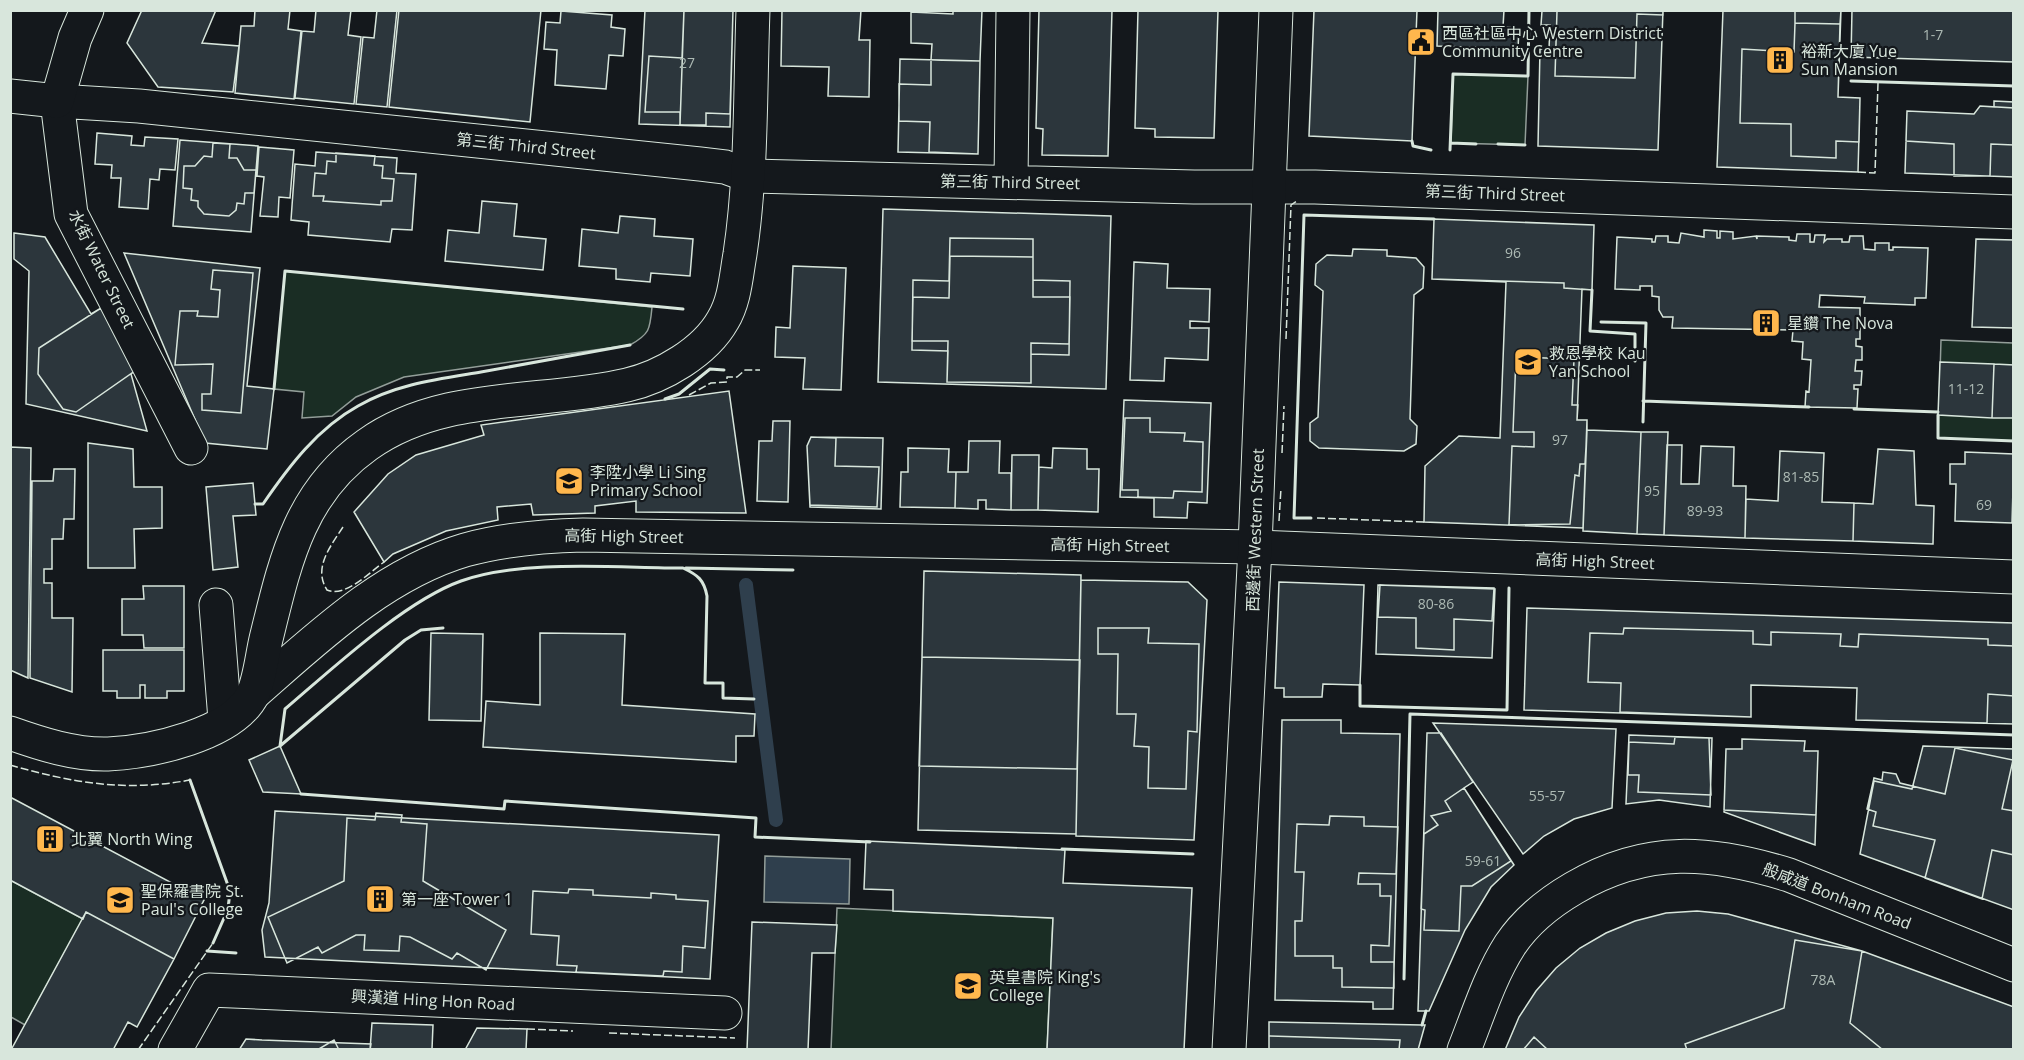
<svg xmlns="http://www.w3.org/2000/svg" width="2024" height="1060" font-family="'Open Sans','Noto Sans TC',sans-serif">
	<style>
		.green { fill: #1a2d24; stroke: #939e99; stroke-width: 1.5 }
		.water { fill: #2f3f4d; stroke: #939e99; stroke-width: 1.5 }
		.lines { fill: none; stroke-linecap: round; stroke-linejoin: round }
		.stream { stroke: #2f3f4d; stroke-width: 14 }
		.building { fill: #2c363c; stroke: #d8e6dc; stroke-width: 1.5 }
		.minor-casing { stroke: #d8e6dc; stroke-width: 35 }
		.tertiary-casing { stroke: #d8e6dc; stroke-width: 35 }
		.secondary-casing { stroke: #d8e6dc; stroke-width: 35 }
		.minor { stroke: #14181c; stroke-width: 33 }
		.tertiary { stroke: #14181c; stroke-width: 33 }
		.secondary { stroke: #14181c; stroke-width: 33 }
		.fence { stroke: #d8e6dc; stroke-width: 1.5; stroke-dasharray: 8 3; stroke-linecap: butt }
		.wall { stroke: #d8e6dc; stroke-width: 3 }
		.labels { text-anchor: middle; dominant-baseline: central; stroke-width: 4.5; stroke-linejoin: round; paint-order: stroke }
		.number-label { font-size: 14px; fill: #adbab4 }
		.poi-label { font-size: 16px; fill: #d8e6dc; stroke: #14181c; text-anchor: start }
		.street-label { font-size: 16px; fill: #d8e6dc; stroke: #14181c }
	</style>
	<rect width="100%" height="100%" fill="#14181c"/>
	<path class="green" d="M1453,74L1528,76L1525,145L1451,143Z
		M285,271L652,307C650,329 650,334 630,345L404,377L356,397L332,416L302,418L304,392L274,389Z
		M1941,340L2013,343V441L1938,438Z
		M10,880L83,919L25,1025L11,1017Z
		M837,908L1053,918L1047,1049L831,1050Z"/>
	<path class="water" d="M765,856L850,859L849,904L764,902Z"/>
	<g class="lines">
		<path class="stream" d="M746,585L776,820"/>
	</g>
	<path class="building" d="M142,10H216L202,43L239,46L233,92L158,87L127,43Z
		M255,10H290L288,29L301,31L294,99L235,93L241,26H254Z
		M316,10H351L348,35L361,37L354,104L295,98L302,31L314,32Z
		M377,10H397L387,107L356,104L363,37L374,38Z
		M399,10H541L530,122L389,107Z
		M645,10H733L730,127L639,124Z
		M645,10H733L730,127L639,124Z
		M684,10H733L730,114L706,113V125H680Z
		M684,10H733L730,114L706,113V125H680V112H645L649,56L682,58Z
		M782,10H861L859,40H870L869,97L828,96L829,67L781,66Z
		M953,10H982L980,61L931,60L932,44L911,43V12L953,14Z
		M1039,10H1112L1108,156L1042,155L1043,129L1036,128Z
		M1138,10H1218L1214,138L1155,137V129L1135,128Z
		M1314,10H1417L1412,141L1309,136Z
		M1438,10H1504L1503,27L1519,28L1518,49L1437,46Z
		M1663,10V15L1637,14L1635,78L1555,76L1557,11H1530Z
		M1663,10L1658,150L1538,146L1540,49H1549L1550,25H1541L1542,11L1530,10Z
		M1723,10H1841L1838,97L1860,98L1858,172L1717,167Z
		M1795,10H1841L1840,24L1795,23Z
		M1852,10H2014V62L1851,57Z
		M561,11L612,15L611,27L625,29L623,56L609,55L606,89L555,85L557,50L544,49L546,22L560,23Z
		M1795,23L1840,24L1838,97L1860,98L1859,142L1836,141V158L1791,156V124L1740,123L1742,49L1794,52Z
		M900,59L980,61L978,154L898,152Z
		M931,60L980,61L978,154L929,152L930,122L899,121V84L931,85Z
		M1994,101L2014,102V177L1905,173L1907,111L1974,114L1980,106L1994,107Z
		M1980,106L2014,108V145L1991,144L1990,176H1954V144L1906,141L1907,111L1974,114Z
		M97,133L132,136L131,145L144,146L145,137L178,139L175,170L160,169L159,180L150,179L148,209L119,207L121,178H111L112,165L95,164Z
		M180,140L258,146L251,232L173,226Z
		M213,143L230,144L229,158H237L244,170H256L254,193H245L244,204L237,203L236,210L229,216L204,214L198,207V201L191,200L192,189L183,188L184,166H195L204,156L212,157Z
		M259,147L294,150L290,198L279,197L278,217L260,216L264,177L257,176Z
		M316,152L397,158L396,173L416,174L412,230L392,229L390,242L308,235L309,222L291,220L295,164L315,166Z
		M336,153L375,156L374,165L383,166L382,178L394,179L392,201H381V205L323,201L324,196H313L315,173L326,174L327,161L336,162Z
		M482,201L517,204L514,236L546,239L543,270L445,261L448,230L479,233Z
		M883,209L1111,216L1106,389L878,382Z
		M620,216L655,219L654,236L693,239L690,276L651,273L650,282L616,279V269L579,266L582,229L618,233Z
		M1434,219L1594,225L1592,290L1582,289L1577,420H1587L1583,528L1424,522L1425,466L1459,436L1500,438L1506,282L1432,279Z
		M1434,219L1594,225L1592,290L1564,288V283L1432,279Z
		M1704,230L1717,231V238H1720V231L1733,232V239L1756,236L1757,239V236L1789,237V240L1796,241L1797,234H1810V242H1814L1815,235H1825L1824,242L1827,239H1842V242H1849L1850,236H1863L1864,249L1875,250V243H1889V250H1893V247L1928,248L1926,298H1915V305L1864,303L1865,297L1820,295L1819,307L1860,308V339H1856V346L1862,347V360H1856L1855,371H1862L1861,385H1854V389H1858L1857,408L1805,407L1806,391L1809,392L1811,360L1802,359L1803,342L1792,341L1793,330L1672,328L1673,317H1663L1659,310V297L1652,296V286H1640V290L1615,289L1617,237L1652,239V242H1655L1656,236H1668V242L1679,243L1681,233L1704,237Z
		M14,233L45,237L91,314L101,308L139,368L131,374L147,431L26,404L29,271L14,259Z
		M950,238L1033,239V280L1070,281L1069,355L1031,354V383L947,382L948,351L912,350L913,280L949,281Z
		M1976,239L2014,240V328L1972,327Z
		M1353,249L1387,250V256L1416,258L1424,267L1423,288L1414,295L1410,419L1417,426L1416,444L1404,451L1319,448L1310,441V423L1318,417L1323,291L1315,285L1316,264L1327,255L1352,256Z
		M124,253L260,268L247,386L274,389L267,449L205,443Z
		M950,256L1033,257V297H1070L1069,344L1031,343V383L947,382L948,341H912L913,297L949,298Z
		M1134,262L1168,264L1167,288L1210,289L1209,322L1190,321V328H1209L1208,360L1165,358L1164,381L1130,380Z
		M793,266L846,268L841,390L803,389L805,358L775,357L776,327L790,328Z
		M213,270L253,273L241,413L202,410V394H211L213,364L175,365L180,311H198L197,316L218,317L220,290L211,289Z
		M101,308L139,368L76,412L63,409L38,374L39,348Z
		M1516,357L1574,359L1572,405H1578L1577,420H1587V430L1585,464H1580L1579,476L1575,475L1570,524L1509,525L1512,446L1534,447V432H1513Z
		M1940,362L1994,364L1992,418L1938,415Z
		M1994,364L2014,365V418H1992Z
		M729,391L746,513L636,512V501L595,506V513L533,515L531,504L497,507L498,520L446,531L393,554L384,562L354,512L388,474L416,455L484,435L481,425Z
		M1124,400L1211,403L1207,503L1188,502L1187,518L1154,517V498L1120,497Z
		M1125,418H1150V432L1185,433L1184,441L1203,442L1202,492L1174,491L1173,498L1138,497V490H1122Z
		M773,421H790L788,502L757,501L759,441H772Z
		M1587,430L1641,432L1637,534L1583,531Z
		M1641,432H1668L1664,535L1637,534Z
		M811,437L836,438L835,466L879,467L877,507L810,505L807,446Z
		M811,437L883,438L881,509L810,507L807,446Z
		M969,441H1000L999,473H1011V510L986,509V500H978V509L955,508L956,472H968Z
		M88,443L133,449L134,487H162V528L134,529L135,568H88Z
		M1667,445H1682L1681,484H1699L1701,446L1734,447L1733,486H1746L1745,538L1664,535Z
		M10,447L31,448L28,678L10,670Z
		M908,448L949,449L948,472H956L955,508L900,507L901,472H908Z
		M1053,448L1087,449V469H1099L1098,512L1038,510L1039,467L1052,468Z
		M1878,449L1914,451L1916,505L1934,506L1933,544L1853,541L1854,503L1873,504Z
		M1780,451L1824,453L1822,502L1854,503L1853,541L1745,538L1746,499L1778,501Z
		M1965,452L2014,454L2012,523L1955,521L1956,484H1950V464H1965Z
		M1012,455H1039L1038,510H1011Z
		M54,469H75L74,519H64L63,539H52V569H44V583H52V618H73L72,692L30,678L32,481H53Z
		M253,483L256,515L233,516L238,567L213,570L206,487Z
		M924,571L1081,575L1076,834L918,830Z
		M1081,580L1188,582L1207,600L1194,840L1076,836Z
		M1279,582L1364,585L1360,685L1323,684L1322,697H1284V688H1275Z
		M1378,585L1495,589L1492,658L1376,654Z
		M1380,585L1494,588L1492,621L1454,619V650L1416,648V618L1378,617Z
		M143,586H184V648H144L143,635H122V599H144Z
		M1527,608L2014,623V724L1856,720L1857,688L1751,685V717L1524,710Z
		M1098,628H1149L1148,643L1199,644L1197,732L1188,731L1186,789L1148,788L1149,747L1134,746L1136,714H1117L1118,654H1098Z
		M1624,628L1753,631V644L1771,645V632L1841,634L1840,646L1858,647L1859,634L1988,639V645L2014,646V696L1988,694L1987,723L1856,720L1857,688L1751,685V717L1620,712L1621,683L1588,682L1590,633L1623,634Z
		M431,633L483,634L481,721L429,720Z
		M540,633L625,634L622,705L755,714L754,736H736V762L483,747L486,701L540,705Z
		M103,650H184V691H167V698H145V685H140V698H117V691H103Z
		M922,657L1080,660L1077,769L919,766Z
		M1282,720H1341V733L1400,734L1393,1009H1373V1002L1275,1000Z
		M1433,723L1616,729L1612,808L1574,819L1544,836L1523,854Z
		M1427,733H1441L1473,782L1464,788L1514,865L1491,887L1465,930L1429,1011H1418Z
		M1629,735L1712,738L1710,807L1659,800L1626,804Z
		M1675,737L1709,738L1711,795L1638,792L1639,775H1628L1629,742L1674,744Z
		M1742,739L1805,741L1804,751H1818L1815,845L1724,812L1726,749H1742Z
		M1742,739L1805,741L1804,751H1818L1816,815L1724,810L1726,749H1742Z
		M280,746L301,794L263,792L249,760Z
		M1923,746L2014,749V910L1860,854L1874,781L1912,789Z
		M1955,748L2013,760L2002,809L2014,811V855L1992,850L1982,899L1925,878L1935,840L1873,826L1876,812L1867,809L1874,778L1882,780L1883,772L1896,774L1900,783L1945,794Z
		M1464,788L1511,861L1472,886H1461L1459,931L1424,930L1425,910L1421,909L1424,834L1438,825L1431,816L1451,811L1445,801Z
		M10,797L204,900L174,959L86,912L83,919L10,880Z
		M275,811L719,835L710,979L265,957L262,930L269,903Z
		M376,813L402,815L401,822L427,824L423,881L506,930L486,970L457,953L452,959L410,937L400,936L399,951L364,950L365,935H356L322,953L318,947L287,963L268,917L344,881L347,818L375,820Z
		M1330,816L1364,817V826L1398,827L1396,874L1359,873L1358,884H1380V896H1391L1389,946L1371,945V962H1394V988L1342,987V968H1333V956H1295V921H1302L1304,872H1295L1297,824L1329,825Z
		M866,841L1065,850L1063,883L1192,888L1184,1050H1047L1053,918L893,911V890L864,889Z
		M569,889L593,890V895L651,898V893L676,895V899L708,901L705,948L683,946L682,972L664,971L663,976L576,972L577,966L557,965L559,936L531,934L533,891L568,893Z
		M1697,911L1728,914L1862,951L2014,1007V1050H1505L1519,1017L1536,991L1556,968L1580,948L1606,933L1635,921L1666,913Z
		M86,912L174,959L137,1027L128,1022L113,1050H11Z
		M752,922L837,925L835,953H812L808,1050H747Z
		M1795,940L1862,951L1850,1023L1883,1050H1687L1685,1044L1784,1008Z
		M1269,1022L1422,1025H1425L1418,1050H1269Z
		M372,1023L433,1025L432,1049L444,1050H370Z
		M477,1028L527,1029L526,1050H465Z
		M1269,1036L1400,1040L1399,1050H1269Z
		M1534,1037L1548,1050H1523Z
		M246,1039L262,1040L371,1044L370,1050H239Z
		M334,1040L339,1050H317Z"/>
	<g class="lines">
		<g class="minor-casing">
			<path id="minor" d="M1011,182L1013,10
				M191,448L71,214L57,101L139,106L700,164L725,167L750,176L1194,187H1315L2014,212
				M1255,547L2014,577
				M216,605L225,720
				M175,1050L209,990L725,1013"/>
		</g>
		<g class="tertiary-casing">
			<path id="tertiary" d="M253,694C316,639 383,574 465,550C504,539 543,536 583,535L1255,547"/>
		</g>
		<g class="secondary-casing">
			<path id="secondary" d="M10,96L57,101L75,38L87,10
				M10,733C41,744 75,755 108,754C150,752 233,735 253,694C260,678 262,656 266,639C285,562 299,493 367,445C442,391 541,405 627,385C662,377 705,352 723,320C735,300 736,276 740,254C752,173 750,92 753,10
				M1229,1050L1255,547L1276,10
				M1464,1050C1478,1015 1490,976 1510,945C1526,921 1550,902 1574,888C1647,845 1711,851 1789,875L2014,965"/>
		</g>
		<use href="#minor" class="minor"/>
		<use href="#tertiary" class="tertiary"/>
		<use href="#secondary" class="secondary"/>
		<path class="fence" d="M1858,172L1875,173L1878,83
			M1286,339L1291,205L1297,201
			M689,395L711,383L727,382V377H737L745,370H760
			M1282,453L1284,406
			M1317,518L1424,522
			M1279,521L1281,488
			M343,527C330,547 313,568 327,590C345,598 370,572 384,562
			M10,765C73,783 126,792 190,780
			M527,1029L573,1031
			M609,1033L735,1038
			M138,1050L213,943"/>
		<path class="wall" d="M1851,81L2014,86
			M1412,141L1413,146L1431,150
			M1451,143L1476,144
			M1498,144L1525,145
			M1450,150L1453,74L1528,76L1529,10
			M1592,290L1590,331L1635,334V361
			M1601,322L1646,323L1643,422
			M274,389L285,271L683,309
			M665,399L679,394L710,369L724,370
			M1643,401L1809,407
			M1854,409L1938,412
			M1938,415V438L2014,441
			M255,504H263C289,466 318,428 358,406C396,384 439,379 481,372C531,363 580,354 630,345
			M1311,518H1294L1304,215L1434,219
			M686,568L793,570
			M1360,685V706L1507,710L1509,588
			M280,746L285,709C332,669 405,601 461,581C523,559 617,568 683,568C698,575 704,580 707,596L705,683H723V698L754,699
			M280,746L405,640L421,630L443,628
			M190,780L230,891L228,909L213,943
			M301,794L504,809L505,801L756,818L755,837L870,842
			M1062,849L1193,854
			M207,951L236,953
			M1404,979L1410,714L2014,735
			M1422,1025L1426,1011"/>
	</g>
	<defs>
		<g id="civic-square" transform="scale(1.5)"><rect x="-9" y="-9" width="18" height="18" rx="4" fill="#ffb74d" stroke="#14181c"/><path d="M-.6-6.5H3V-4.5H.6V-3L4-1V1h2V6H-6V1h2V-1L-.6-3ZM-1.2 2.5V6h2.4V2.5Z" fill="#111"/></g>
		<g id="building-square" transform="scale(1.5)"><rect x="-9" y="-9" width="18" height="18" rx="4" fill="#ffb74d" stroke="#14181c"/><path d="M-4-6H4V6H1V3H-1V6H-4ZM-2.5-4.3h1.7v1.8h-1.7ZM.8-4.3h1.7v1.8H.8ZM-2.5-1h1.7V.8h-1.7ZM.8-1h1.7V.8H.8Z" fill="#111"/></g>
		<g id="school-square" transform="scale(1.5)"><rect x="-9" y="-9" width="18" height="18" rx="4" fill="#ffb74d" stroke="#14181c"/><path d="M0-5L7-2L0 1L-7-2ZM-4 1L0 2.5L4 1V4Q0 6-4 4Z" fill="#111"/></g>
	</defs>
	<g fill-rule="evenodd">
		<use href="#civic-square" x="1421" y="42"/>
		<use href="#building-square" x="1780" y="60"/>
		<use href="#building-square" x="1766" y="323"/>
		<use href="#school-square" x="1528" y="362"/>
		<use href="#school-square" x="569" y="481"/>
		<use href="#building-square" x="50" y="839"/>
		<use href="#building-square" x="380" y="899"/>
		<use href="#school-square" x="120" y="900"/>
		<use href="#school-square" x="968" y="986"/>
	</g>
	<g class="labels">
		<g class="number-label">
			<text x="1933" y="34">1-7</text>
			<text x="687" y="62">27</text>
			<text x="1513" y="252">96</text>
			<text x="1966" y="388">11-12</text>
			<text x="1560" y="439">97</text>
			<text x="1801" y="476">81-85</text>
			<text x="1652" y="490">95</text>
			<text x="1984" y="504">69</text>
			<text x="1705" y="510">89-93</text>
			<text x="1436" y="603">80-86</text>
			<text x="1547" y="795">55-57</text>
			<text x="1483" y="860">59-61</text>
			<text x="1823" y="979">78A</text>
		</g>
		<g class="poi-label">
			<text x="1442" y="33">西區社區中心 Western District<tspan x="1442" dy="18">Community Centre</tspan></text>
			<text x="1801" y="51">裕新大廈 Yue<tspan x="1801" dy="18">Sun Mansion</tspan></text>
			<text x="1787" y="323">星鑽 The Nova</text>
			<text x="1549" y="353">救恩學校 Kau<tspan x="1549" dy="18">Yan School</tspan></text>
			<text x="590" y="472">李陞小學 Li Sing<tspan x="590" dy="18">Primary School</tspan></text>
			<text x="71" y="839">北翼 North Wing</text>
			<text x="141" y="891">聖保羅書院 St.<tspan x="141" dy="18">Paul's College</tspan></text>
			<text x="401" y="899">第一座 Tower 1</text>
			<text x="989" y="977">英皇書院 King's<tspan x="989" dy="18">College</tspan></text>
		</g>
		<g class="street-label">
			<text transform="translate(526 146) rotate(6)">第三街 Third Street</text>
			<text transform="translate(1010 182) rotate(1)">第三街 Third Street</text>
			<text transform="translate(1495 193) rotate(2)">第三街 Third Street</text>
			<text transform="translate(102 269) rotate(64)">水街 Water Street</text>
			<text transform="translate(1255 530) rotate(-88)">西邊街 Western Street</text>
			<text transform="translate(624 536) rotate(1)">高街 High Street</text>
			<text transform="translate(1110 545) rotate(1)">高街 High Street</text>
			<text transform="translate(1595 561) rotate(2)">高街 High Street</text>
			<text transform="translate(1837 896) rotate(21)">般咸道 Bonham Road</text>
			<text transform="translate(433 1000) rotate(3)">興漢道 Hing Hon Road</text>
		</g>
	</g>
	<rect width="2024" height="1060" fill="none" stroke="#d8e6dc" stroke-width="24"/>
</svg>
